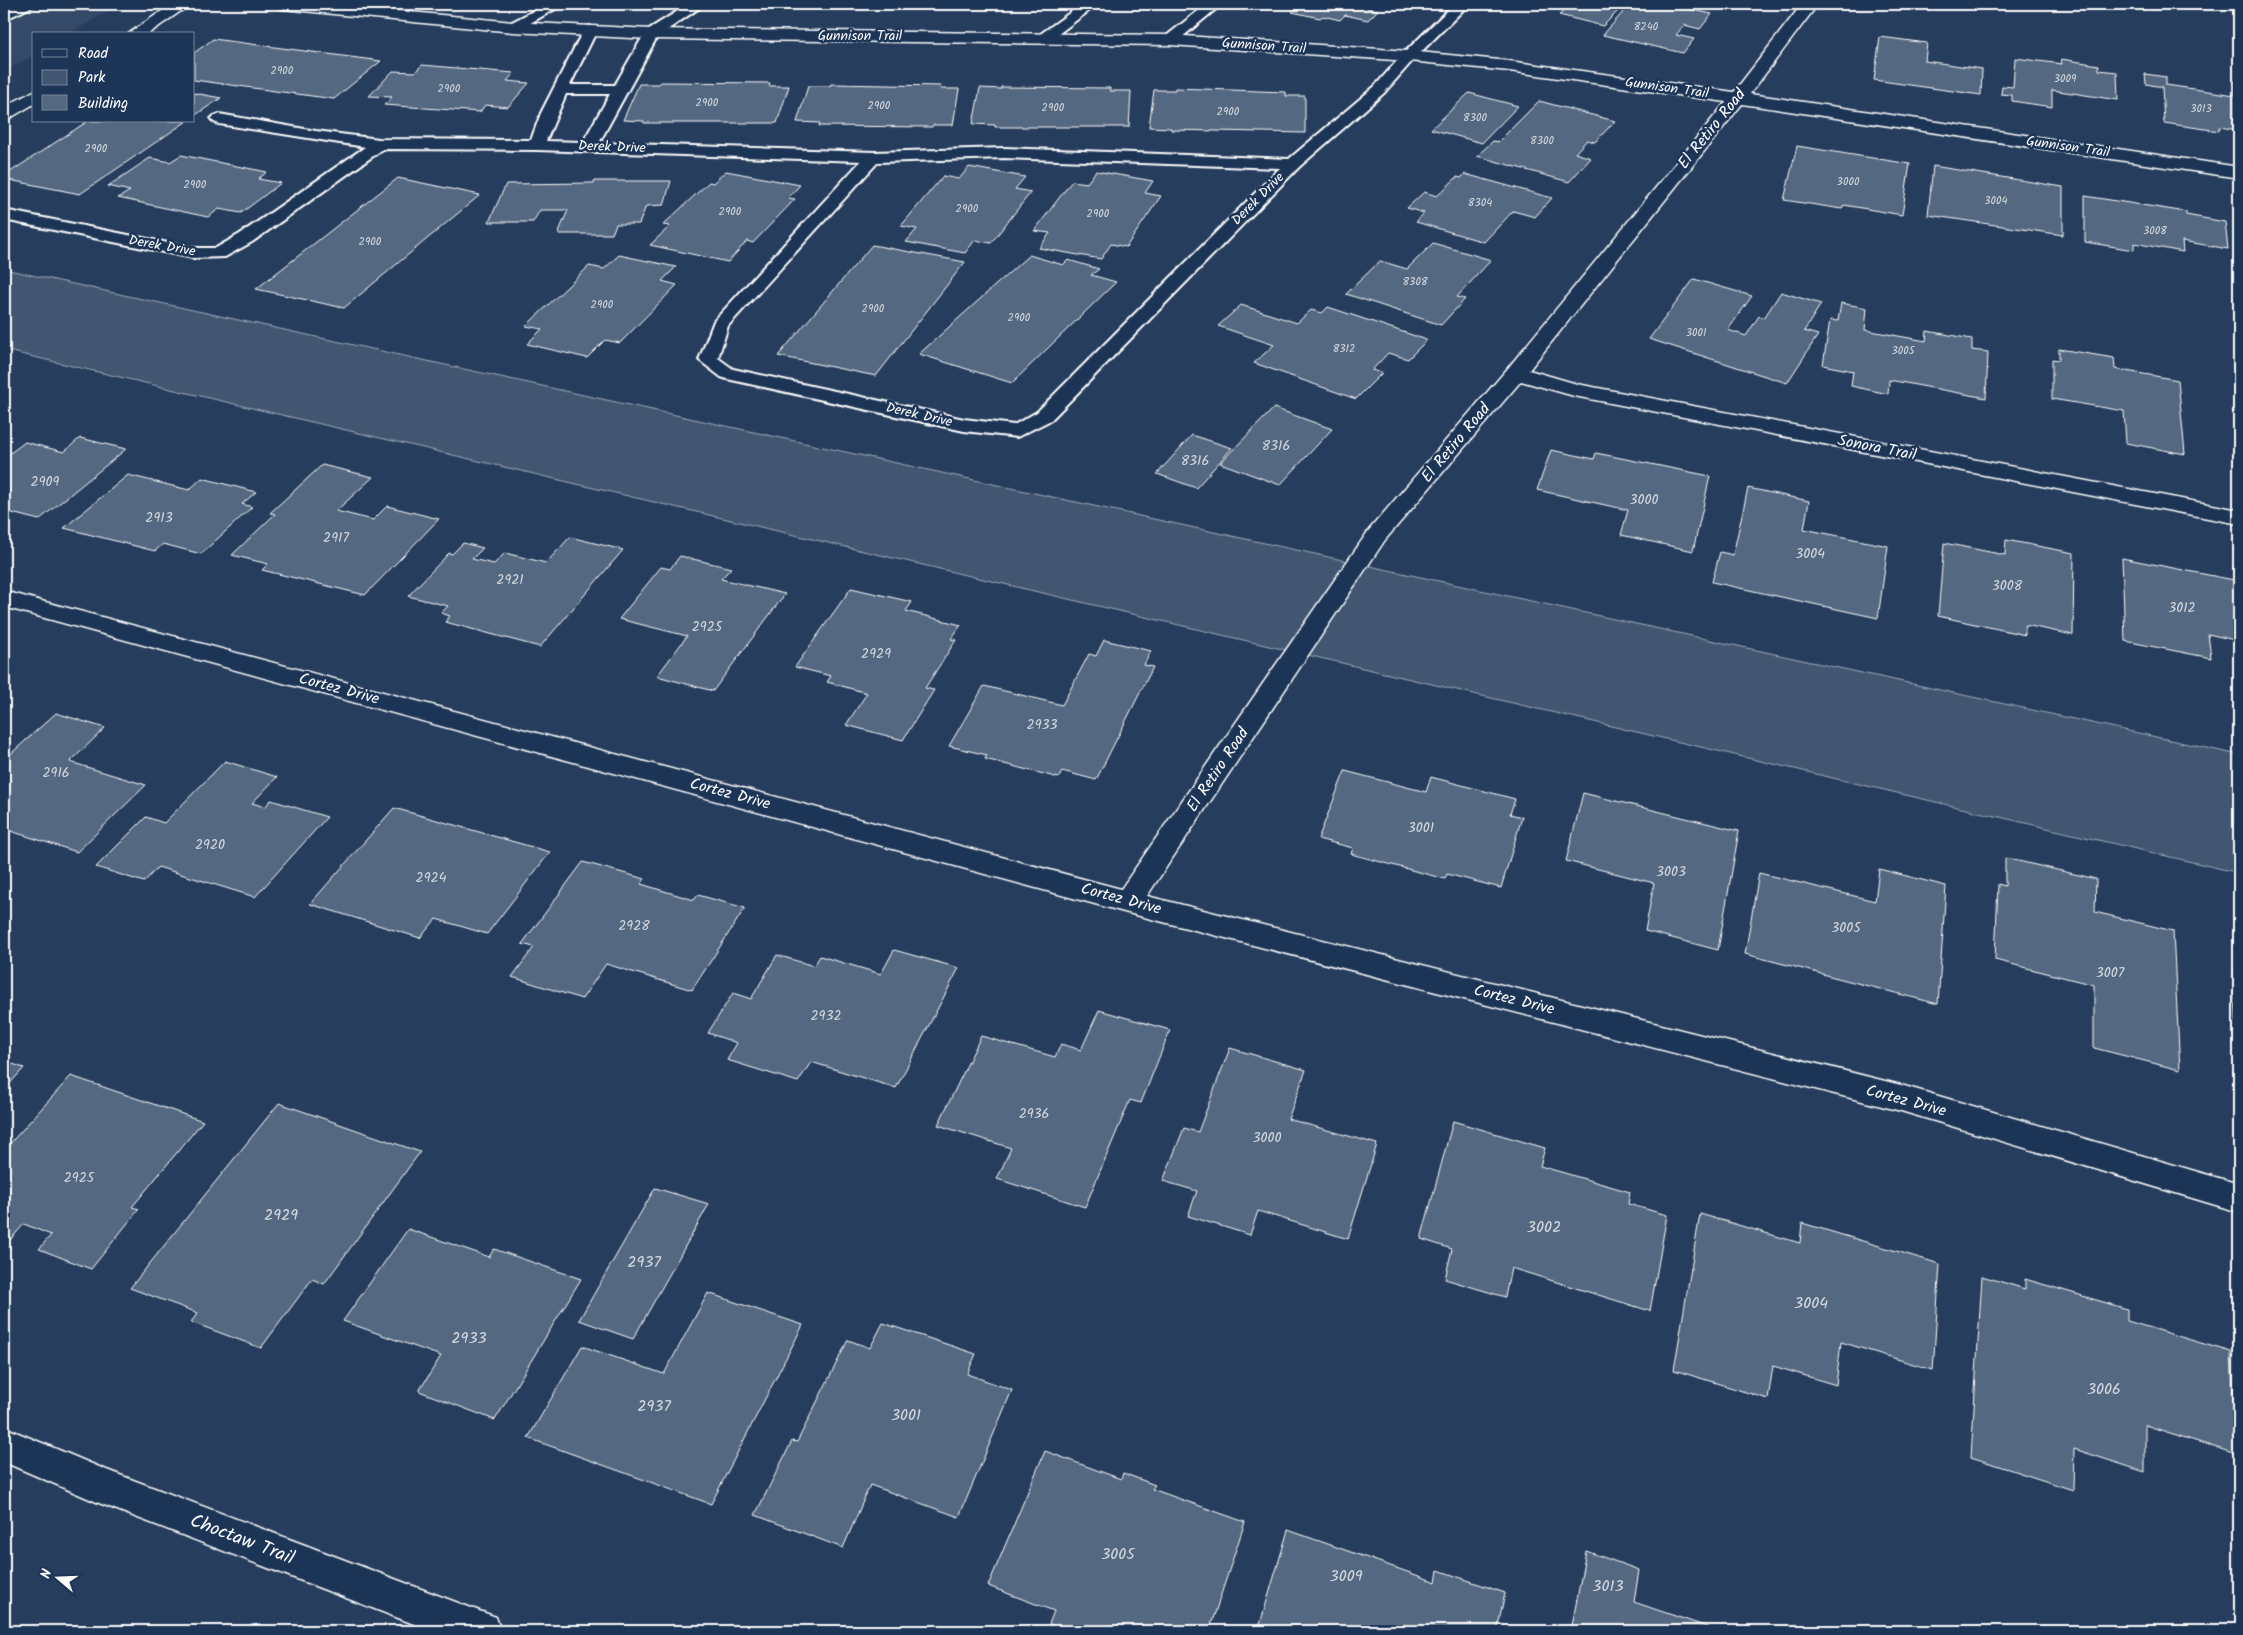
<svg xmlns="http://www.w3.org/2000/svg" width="2243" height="1635" font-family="Kalam,sans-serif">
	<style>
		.built { fill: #344a68 }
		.green { fill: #425672; stroke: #a0aab8 }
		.building { fill: #556781; stroke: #fff }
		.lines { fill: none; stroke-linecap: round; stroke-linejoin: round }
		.service-casing { stroke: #fff; stroke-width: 4 }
		.minor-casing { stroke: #fff; stroke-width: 3 }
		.tertiary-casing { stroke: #fff; stroke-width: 3 }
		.service { fill: #1d3557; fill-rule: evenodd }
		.minor { fill: #1d3557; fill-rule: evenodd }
		.tertiary { fill: #1d3557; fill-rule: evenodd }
		.labels { text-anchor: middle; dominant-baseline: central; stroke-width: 5; stroke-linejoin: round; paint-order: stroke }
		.far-number-label { font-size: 11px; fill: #d4d9e0 }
		.far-street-label { font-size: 14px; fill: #fff; stroke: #1d3557 }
		.number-label { font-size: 14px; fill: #d4d9e0 }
		.street-label { font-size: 16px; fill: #fff; stroke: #1d3557 }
		.near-number-label { font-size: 16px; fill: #d4d9e0 }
		.near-street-label { font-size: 19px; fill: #fff; stroke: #1d3557 }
	</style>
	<rect width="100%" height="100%" fill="#263d5e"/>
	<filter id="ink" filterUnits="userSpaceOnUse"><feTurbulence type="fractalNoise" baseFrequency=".02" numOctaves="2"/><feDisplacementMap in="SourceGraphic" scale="10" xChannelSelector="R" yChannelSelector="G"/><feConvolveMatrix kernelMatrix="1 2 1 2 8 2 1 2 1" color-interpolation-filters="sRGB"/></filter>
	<g filter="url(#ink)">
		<path class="built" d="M4,4H120L69,34H34V55L4,72Z"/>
		<path class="green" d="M4,269L2239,755V873L4,350Z"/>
		<path class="building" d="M970,4H1001L992,10Z
			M1288,4H1371L1367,8L1378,10L1368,20L1345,15L1340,20L1323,16L1320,18L1292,12L1298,6Z
			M1547,4H1589L1618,11L1603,26L1559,15L1566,9Z
			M1617,4H1663L1712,14L1700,29L1684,25L1676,35L1694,39L1683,53L1603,35L1624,11L1613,8Z
			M2189,4H2239V5L2227,4L2228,9Z
			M1880,37L1927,43L1925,61L1982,69L1981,95L1874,80Z
			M213,39L381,61L334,99L194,80V53Z
			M2015,58L2062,64L2061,59L2099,65V70L2117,72L2118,100L2052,90V107L2012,101V95L2001,94L2002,86L2013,87Z
			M422,65L514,73L507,81L529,83L508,107L485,105L480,112L384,105L392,97L369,96L393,71L415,72Z
			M2145,74L2166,77V85L2235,95L2234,81L2239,82V130L2219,127V131L2164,123L2162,87L2146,84Z
			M661,82L770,83L769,86H789L777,123H644V121L623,120L639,84H659Z
			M831,84L941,86L940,89H959L953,125H933L932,127L819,126L820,123L797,122L808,86H830Z
			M1001,87L1110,88V91H1131L1129,127H995V125L973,124L980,88L1001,89Z
			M1175,88L1286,92V96H1305V133L1171,130V128L1149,127L1154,90H1175Z
			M194,93L221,98L194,116Z
			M1469,93L1518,106L1482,143L1431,129Z
			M1539,101L1615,121L1595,142L1587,140L1575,153L1591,158L1569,182L1477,156L1493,141L1498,142Z
			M88,121H187L80,194L4,179V176Z
			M1797,146L1910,164L1902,215L1844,205L1842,209L1784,200Z
			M181,155L267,172L258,179L281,183L241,213L219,209L208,217L118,198L130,191L108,186L150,158L170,162Z
			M1933,166L2063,187V235L1928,215Z
			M969,167L1025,177L1015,189L1031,192L991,243L975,240L965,253L906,242L917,229L901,226L943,176L959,179Z
			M726,171L800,185L788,198L795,199L753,243L747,241L728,262L650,245L670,226L663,225L709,182L713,183Z
			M1096,171L1153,181L1145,193L1161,196L1126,247L1111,244L1101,259L1039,248L1050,233L1034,231L1072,181L1087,183Z
			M1465,174L1552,198L1535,217L1513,211L1484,242L1416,222L1424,213L1407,208L1424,192L1437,196L1457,177L1461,178Z
			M398,178L480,195L344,308L256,289Z
			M594,181H671L664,205L646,206L639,224H616L612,234H558L568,210H540L533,222H489L506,184L594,183Z
			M2085,196L2186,212V215L2225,222L2228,249L2182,241L2183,252L2134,243V250L2085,242Z
			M1433,243L1491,260L1457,297L1465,299L1441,325L1346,294L1380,261L1407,269Z
			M872,245L965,262L876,376L778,356Z
			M619,255L676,267L662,281L677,285L620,343L605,340L587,358L527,344L542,329L526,326L589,266L604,269Z
			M1029,255L1063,265L1068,260L1099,269L1091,275L1116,282L1012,383L919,354Z
			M1694,279L1752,296L1728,330L1746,336L1759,316L1764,318L1781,292L1821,304L1804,331L1818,335L1787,383L1649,339Z
			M1841,303L1867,308L1865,330L1926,341L1927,331L1972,339V350L1988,352L1986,398L1889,380L1888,394L1851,386L1853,371L1823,365L1830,320L1838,321Z
			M1241,305L1297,323L1311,310L1322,313L1328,307L1427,340L1408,359L1388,353L1372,370L1382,373L1356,399L1254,363L1274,345L1218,326Z
			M2059,349L2114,358L2115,369L2178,380L2185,454L2126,443L2124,411L2052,399V359L2059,360Z
			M1274,408L1332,429L1280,485L1220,463Z
			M1192,435L1232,448L1196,488L1157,474Z
			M80,438L126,449L39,520L4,511V452L9,454L25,442L64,452Z
			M1551,450L1594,459L1596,453L1710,476L1693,551L1621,535L1628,510L1537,490Z
			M322,465L373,477L336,511L373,520L387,506L439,519L365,595L262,570L268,564L232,555L275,514L270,513Z
			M128,475L189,490L202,478L256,492L242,504L252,507L201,554L163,544L155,551L64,528Z
			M1748,488L1809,501L1804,529L1888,546L1878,618L1712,582L1720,552L1733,555Z
			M570,537L623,550L540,647L445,622L450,616L441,613L448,606L408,596L449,553L452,554L463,543L483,548L472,559L494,564L505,553L546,563Z
			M2006,540L2074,553L2073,635L2025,625V635L1938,616L1944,543L2005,555Z
			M680,556L731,568L721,579L785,594L713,691L657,676L687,636L619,619L661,567L670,569Z
			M2122,558L2239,581V641L2208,634L2211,658L2125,641Z
			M851,588L912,602L906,611L961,625L951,639L956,640L925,688L934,690L903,740L846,725L867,693L827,682L831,676L795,667Z
			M1104,640L1151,651L1144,665L1153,667L1096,780L1062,771L1059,778L985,759L987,755L949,746L984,686L1062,705L1089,654L1096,656Z
			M56,713L105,728L70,762L146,785L77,852L4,829V760Z
			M225,761L277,777L252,803L265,807L271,800L327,817L255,897L158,867L144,882L96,867L146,817L164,823Z
			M1345,771L1426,792L1431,777L1515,799L1510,814L1522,817L1501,888L1447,874L1445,879L1351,854L1353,848L1318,839Z
			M1583,793L1739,831L1718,950L1645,931L1654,883L1566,861Z
			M394,808L550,852L487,934L436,919L420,938L310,904Z
			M2005,858L2096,879L2095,912L2173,931L2180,1070L2094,1048V985L1995,960L1998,884L2005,886Z
			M583,862L645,879L641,884L694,900L698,895L745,908L692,990L606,964L582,999L512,977L534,947L522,944Z
			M1879,869L1946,886L1938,1004L1745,954L1759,873L1875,901Z
			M894,950L959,968L896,1088L811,1062L798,1082L727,1060L737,1043L708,1033L733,993L751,999L777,955L814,966L820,956L881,974Z
			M2234,970L2239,972V1057H2238Z
			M1099,1010L1170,1030L1141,1103L1130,1100L1085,1207L997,1179L1011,1148L938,1125L981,1036L1055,1057L1061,1044L1081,1050Z
			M1230,1048L1306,1070L1288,1119L1377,1144L1348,1239L1258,1211L1250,1235L1188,1216L1197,1191L1163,1181L1184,1128L1198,1132Z
			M4,1061L24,1068L4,1090Z
			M71,1076L203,1121L132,1207L139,1209L91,1269L39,1249L51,1235L24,1224L10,1240L4,1238V1150Z
			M279,1103L420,1152L324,1284L312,1279L261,1348L191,1322L198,1313L130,1288Z
			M1453,1121L1545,1148L1540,1166L1630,1192L1628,1204L1667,1215L1650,1311L1511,1268L1505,1297L1445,1279L1452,1249L1421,1239Z
			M655,1188L709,1204L633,1339L579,1320Z
			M1700,1214L1800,1243L1802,1223L1940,1264L1933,1370L1841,1342L1836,1385L1773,1366L1768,1399L1674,1370Z
			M408,1229L489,1257L494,1249L581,1279L495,1420L419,1391L441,1356L343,1321Z
			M1982,1276L2025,1289V1279L2127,1309V1321L2231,1352L2236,1454L2145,1425V1472L2074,1449L2073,1490L1971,1457Z
			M708,1293L803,1325L711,1504L528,1438L582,1346L664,1374Z
			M883,1323L976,1354L967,1374L1012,1390L959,1517L870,1485L843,1548L755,1515L792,1441L797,1442L848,1340L870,1348Z
			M1045,1451L1121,1479L1123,1473L1155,1485L1152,1489L1245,1522L1209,1631H1067L1049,1624L1054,1611L988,1586Z
			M1288,1530L1436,1582L1438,1570L1505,1593L1497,1631H1258Z
			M1586,1551L1639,1570L1634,1602L1719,1631H1571Z"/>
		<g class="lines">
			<g class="service-casing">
				<path id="service" d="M16,4H33L31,7L4,20V10Z
					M547,4H564L518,30H508L506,27L508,24Z
					M689,4H705L657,37L599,143L874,152L1004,148L1289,159L1374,87L1404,53L1454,4H1469L1414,59L1384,93L1299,167L1051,420L1017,437L964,431L727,379L721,377L699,360L714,321L861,161L537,150L383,149L252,242L225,257L193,258L4,220V210L193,248H216L240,234L365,147L219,124L214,122L211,119L214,116L219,114L316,131L379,139L531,140L541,113L585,27L590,26L597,30L570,85H615L646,31ZM566,94H610L583,142L546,141ZM1004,158L1280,168L1037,412L1014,425L964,419L733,369L718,358L728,326L878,162Z
					M1082,4H1098L1049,41H1039L1037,38L1039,35Z
					M1207,4H1222L1175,43H1165L1163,40L1165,37Z"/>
			</g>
			<g class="minor-casing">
				<path id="minor" d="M275,4H329L513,22L651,29L1170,35L1409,51L1509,61L1734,92L1802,4H1818L1750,94L2239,167V178L1742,104L1529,370L1577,384L2239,510V524L1574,396L1521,381L1385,540L1147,896L1901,1085L2239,1184V1212L1901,1111L1128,913L4,607V591L1121,889L1369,530L1508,368L1726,102L1509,71L1409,61L1170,45L651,39L513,32L283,9L277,7Z
					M4,1427L104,1469L482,1612L496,1617L501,1631H432L99,1503L4,1462Z"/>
			</g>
			<g class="tertiary-casing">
				<path id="tertiary" d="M172,4H191L148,34H128Z
					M34,91V104L10,118L4,119V107Z"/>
			</g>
			<use href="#service" class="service"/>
			<use href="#minor" class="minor"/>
			<use href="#tertiary" class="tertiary"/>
		</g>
	</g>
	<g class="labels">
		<g class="far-number-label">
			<text x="1646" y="27">8240</text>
			<text x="282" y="71">2900</text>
			<text x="2065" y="79">3009</text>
			<text x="449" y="89">2900</text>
			<text x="707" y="103">2900</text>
			<text x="879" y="106">2900</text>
			<text x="1053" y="108">2900</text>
			<text x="2201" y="109">3013</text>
			<text x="1228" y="112">2900</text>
			<text x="1475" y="118">8300</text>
			<text x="1542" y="141">8300</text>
			<text x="96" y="149">2900</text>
			<text x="1848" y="182">3000</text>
			<text x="195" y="185">2900</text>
			<text x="1996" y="201">3004</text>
			<text x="1480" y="203">8304</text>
			<text x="967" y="209">2900</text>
			<text x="730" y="212">2900</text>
			<text x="1098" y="214">2900</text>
			<text x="2155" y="231">3008</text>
			<text x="370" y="242">2900</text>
			<text x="1415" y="282">8308</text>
			<text x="602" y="305">2900</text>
			<text x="873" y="309">2900</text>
			<text x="1019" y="318">2900</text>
			<text x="1696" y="333">3001</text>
			<text x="1344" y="349">8312</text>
			<text x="1903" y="351">3005</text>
		</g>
		<g class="far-street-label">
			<text x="860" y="36">Gunnison Trail</text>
			<text transform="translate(1264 46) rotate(4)">Gunnison Trail</text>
			<text transform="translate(1667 88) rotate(8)">Gunnison Trail</text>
			<text transform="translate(612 147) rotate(2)">Derek Drive</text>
			<text transform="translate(2068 147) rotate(8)">Gunnison Trail</text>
			<text transform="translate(1258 199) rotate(-45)">Derek Drive</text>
			<text transform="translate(162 246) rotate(10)">Derek Drive</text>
			<text transform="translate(919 415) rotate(13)">Derek Drive</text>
		</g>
		<g class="number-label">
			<text x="1276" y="446">8316</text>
			<text x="1195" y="461">8316</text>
			<text x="45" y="482">2909</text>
			<text x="1644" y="500">3000</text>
			<text x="159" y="518">2913</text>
			<text x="336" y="538">2917</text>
			<text x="1810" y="554">3004</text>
			<text x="510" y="580">2921</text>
			<text x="2007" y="586">3008</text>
			<text x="2182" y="608">3012</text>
			<text x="707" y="627">2925</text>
			<text x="876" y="654">2929</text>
			<text x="1042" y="725">2933</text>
			<text x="56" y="773">2916</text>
			<text x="1421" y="828">3001</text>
			<text x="210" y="845">2920</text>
			<text x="1671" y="872">3003</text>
			<text x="431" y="878">2924</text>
			<text x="634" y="926">2928</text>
			<text x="1846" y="928">3005</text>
			<text x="2110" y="973">3007</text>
			<text x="826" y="1016">2932</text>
			<text x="1034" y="1114">2936</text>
			<text x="1267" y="1138">3000</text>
			<text x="79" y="1178">2925</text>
		</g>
		<g class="street-label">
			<text transform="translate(1712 129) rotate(-51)">El Retiro Road</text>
			<text transform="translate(1456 443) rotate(-50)">El Retiro Road</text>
			<text transform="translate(1877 448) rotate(11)">Sonora Trail</text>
			<text transform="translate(339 689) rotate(15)">Cortez Drive</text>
			<text transform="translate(1218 770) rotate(-56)">El Retiro Road</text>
			<text transform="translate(730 794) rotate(15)">Cortez Drive</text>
			<text transform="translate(1121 899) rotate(15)">Cortez Drive</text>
			<text transform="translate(1514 1000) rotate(14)">Cortez Drive</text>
			<text transform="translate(1906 1101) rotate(15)">Cortez Drive</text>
		</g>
		<g class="near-number-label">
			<text x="281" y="1215">2929</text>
			<text x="1544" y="1227">3002</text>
			<text x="644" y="1262">2937</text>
			<text x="1811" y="1303">3004</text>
			<text x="469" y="1338">2933</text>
			<text x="2104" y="1389">3006</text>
			<text x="654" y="1406">2937</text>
			<text x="906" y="1415">3001</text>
			<text x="1118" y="1554">3005</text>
			<text x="1346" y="1576">3009</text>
			<text x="1608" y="1586">3013</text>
		</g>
		<g class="near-street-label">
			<text transform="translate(242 1540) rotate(21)">Choctaw Trail</text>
		</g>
	</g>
	<rect width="2243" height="1635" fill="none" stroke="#1d3557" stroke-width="20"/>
	<rect x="10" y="10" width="2223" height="1615" fill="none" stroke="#fff" stroke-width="2" filter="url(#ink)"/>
	<rect x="32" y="32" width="162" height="90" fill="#1d3557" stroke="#77869a"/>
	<rect x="42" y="49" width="25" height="8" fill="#1d3557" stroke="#77869a"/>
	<text x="78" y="58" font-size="15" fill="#ffffff">Road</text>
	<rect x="42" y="70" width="25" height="15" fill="#425672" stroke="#77869a"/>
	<text x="78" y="82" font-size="15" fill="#ffffff">Park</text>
	<rect x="42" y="95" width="25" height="15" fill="#556781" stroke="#77869a"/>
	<text x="78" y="108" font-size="15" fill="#ffffff">Building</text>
	<g transform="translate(58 1578) rotate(289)" stroke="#1d3557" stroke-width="4" paint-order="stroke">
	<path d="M0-4L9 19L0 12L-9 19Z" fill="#ffffff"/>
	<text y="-8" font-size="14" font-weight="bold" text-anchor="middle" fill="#ffffff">N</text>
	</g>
</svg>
